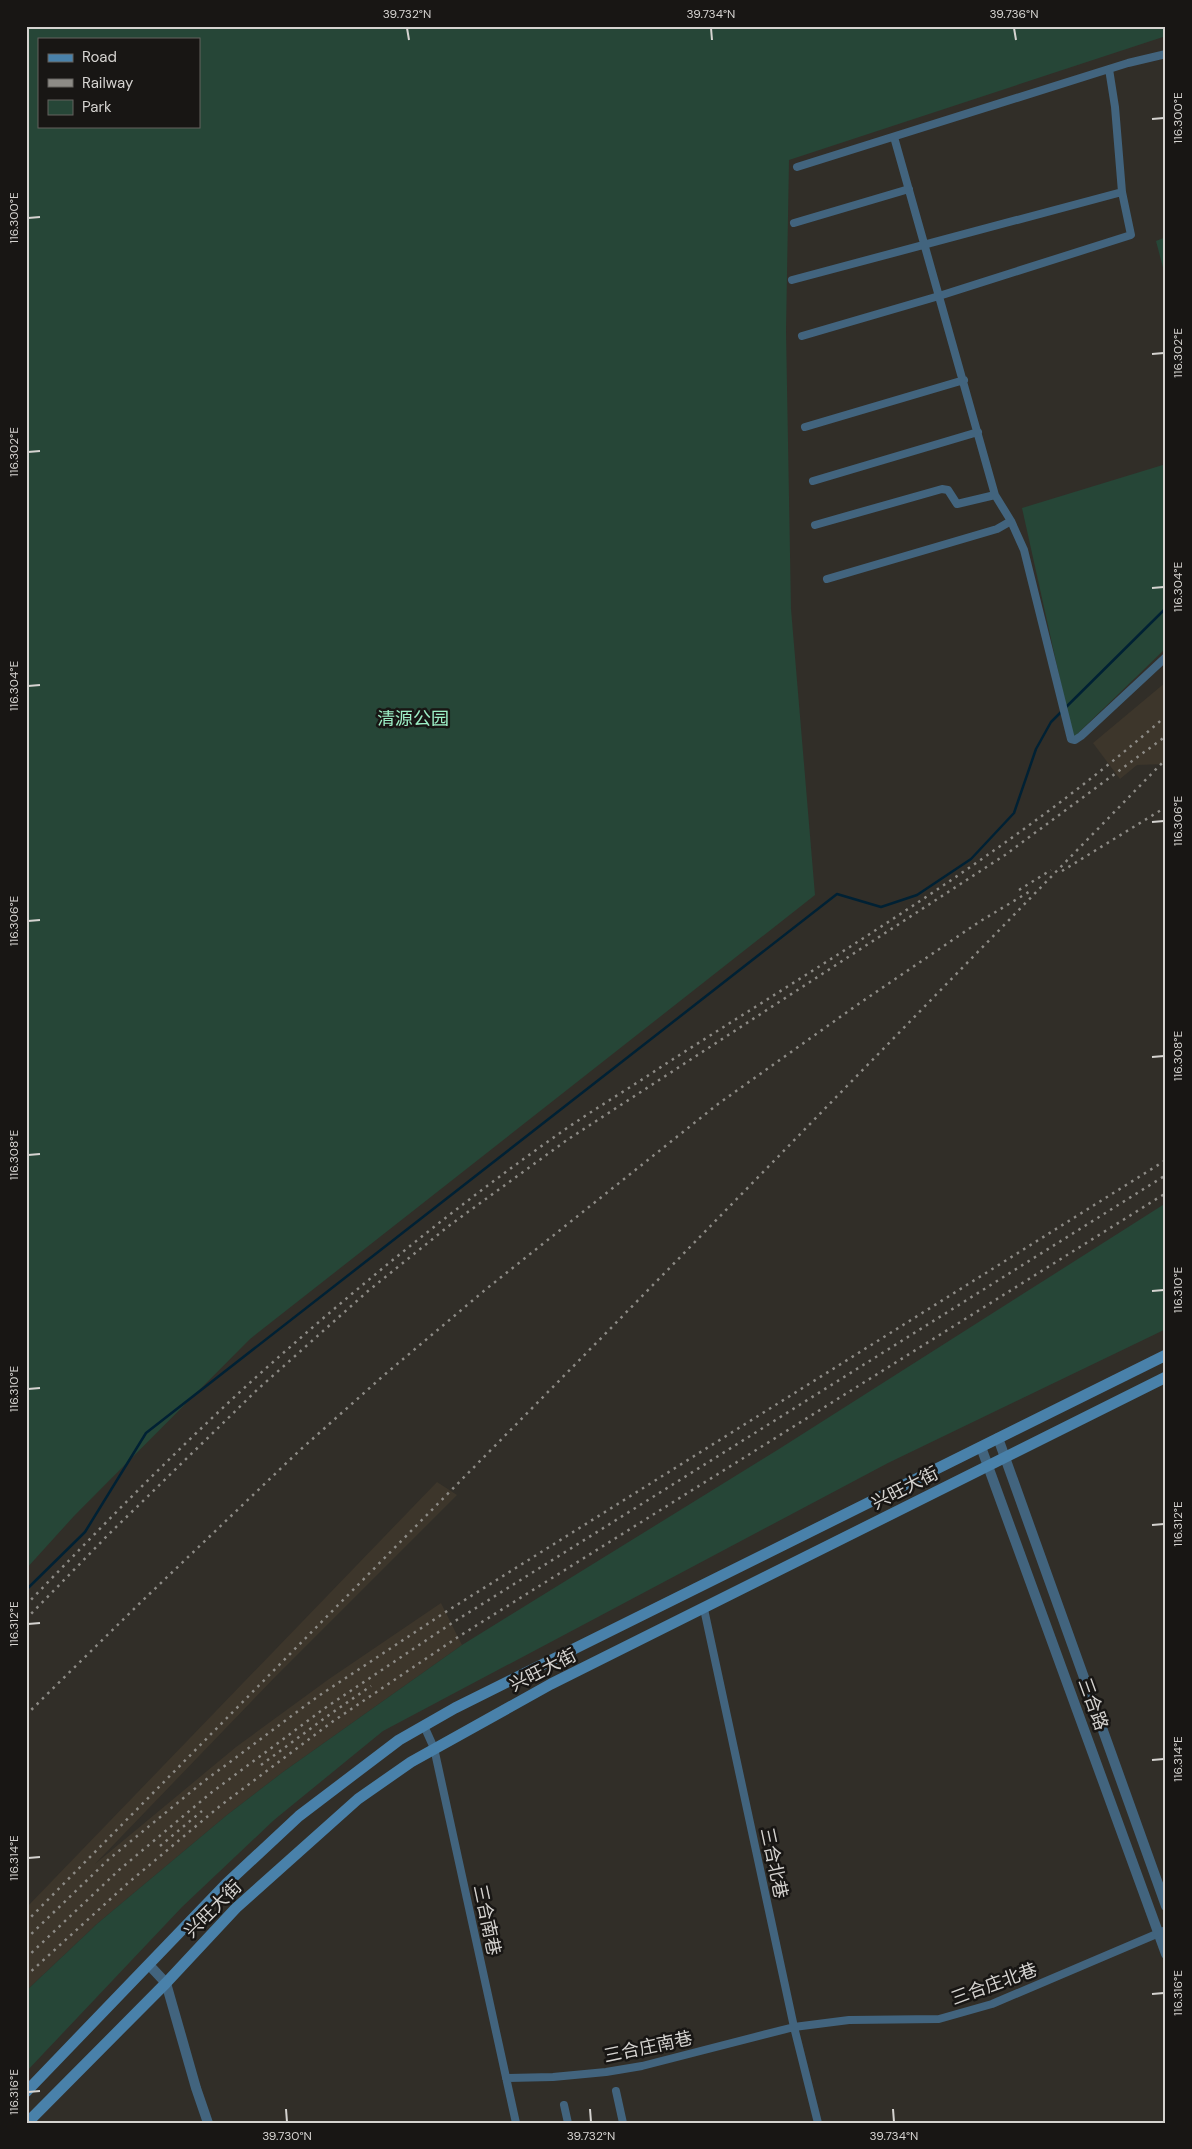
<svg xmlns="http://www.w3.org/2000/svg" width="1192" height="2149" font-family="'DM Sans','Noto Sans SC',sans-serif">
	<style>
		.built { fill: #3d362b }
		.park { fill: #264637; fill-rule: evenodd }
		.lines { fill: none; stroke-linecap: round; stroke-linejoin: round }
		.stream { stroke: #002134; stroke-width: 2.5 }
		.minor { stroke: #42647e; stroke-width: 8 }
		.tertiary { stroke: #42647e; stroke-width: 10 }
		.secondary { stroke: #4981aa; stroke-width: 11 }
		.rail { stroke: #8d8b86; stroke-width: 2.5; stroke-dasharray: 2.5 5; stroke-linecap: butt }
		.ticks { fill: none; stroke: #d5d3d0; stroke-width: 2 }
		.labels { text-anchor: middle; dominant-baseline: central; stroke-width: 5; stroke-linejoin: round; paint-order: stroke }
		.park-label { font-size: 18px; fill: #9defc6; stroke: #181614 }
		.street-label { font-size: 18px; fill: #d5d3d0; stroke: #181614 }
		.neatline { fill: none; stroke: #d5d3d0; stroke-width: 2 }
		.ticks-label { font-size: 12px; text-anchor: middle; fill: #d5d3d0 }
	</style>
	<rect width="100%" height="100%" fill="#312e28"/>
	<path class="built" d="M1166,682V764L1137,765L1120,779L1093,743Z
		M437,1482L457,1495L276,1676L95,1864L236,1747L329,1679L441,1603L462,1645L283,1772L227,1815L98,1923L26,1991V1908Z"/>
	<path class="park" d="M26,26H1166V36L789,160L786,331L791,609L815,895L250,1339L74,1516L26,1569ZM39,39H199V126H39Z
		M1166,237V279L1156,241Z
		M1166,464V648L1073,738L1022,508Z
		M1166,1203V1329L888,1463L383,1731L274,1820L182,1907L26,2072V1991L98,1923L227,1815L283,1772L462,1645L779,1449Z"/>
	<g class="lines">
		<path class="stream" d="M26,1590L85,1532L146,1433L837,894L881,907L917,895L971,859L1014,813L1036,749L1051,722L1166,608"/>
		<path class="minor" d="M894,137L995,495L1011,521L1024,550L1071,739L1075,740L1081,736L1166,657
			M797,167L1128,63L1166,54
			M794,223L909,189
			M792,280L1122,192
			M802,336L939,296L1131,235L1122,192L1115,107L1109,69
			M805,427L964,380
			M813,481L978,432
			M815,525L942,489L948,490L957,504L995,495
			M827,579L997,529L1011,521
			M704,1609L794,2027L818,2123
			M424,1726L434,1748L516,2123
			M506,2078L553,2077L606,2072L642,2066L794,2027L849,2020L939,2019L992,2004L1166,1930
			M616,2091L623,2123
			M564,2105L568,2123"/>
		<path class="tertiary" d="M998,1438L1166,1906
			M981,1447L1166,1954
			M150,1966L166,1983L196,2088L208,2123"/>
		<path class="secondary" d="M26,2092L226,1884L299,1816L399,1740L455,1708L1166,1355
			M27,2123L166,1983L236,1908L358,1799L411,1762L551,1684L1166,1377"/>
		<path class="rail" d="M1062,871L1166,807
			M1019,890L1051,870
			M26,1605C100,1528 175,1451 254,1379C351,1292 453,1208 560,1133C594,1109 630,1088 664,1065C835,955 1013,851 1166,716
			M26,1619L108,1535L258,1389L368,1291L450,1225L567,1140L1005,855L1166,736
			M26,1715L140,1603L299,1451L383,1376L485,1290L718,1104L857,1005L979,922L1032,890
			M261,1765L329,1715L371,1686
			M160,1846L202,1811
			M26,1922L610,1329L1166,759
			M26,1939L109,1859L203,1782L317,1697L444,1613L1166,1160
			M26,1958L119,1870L212,1792L325,1708L452,1623L1166,1175
			M26,1976L128,1883L220,1806L332,1722L458,1637L1166,1193"/>
	</g>
	<path class="ticks" d="M407,28L409,40M711,28L712,40M1014,28L1016,40M1152,119L1164,118M28,218L40,217M1152,354L1164,353M28,452L40,451M1152,588L1164,587M28,686L40,685M1152,822L1164,821M28,921L40,920M1152,1057L1164,1056M28,1155L40,1154M1152,1291L1164,1290M28,1389L40,1388M1152,1525L1164,1524M28,1624L40,1623M1152,1760L1164,1759M28,1858L40,1857M1152,1994L1164,1993M28,2092L40,2091M286,2109L287,2122M590,2109L591,2122M893,2109L894,2122"/>
	<g class="labels">
		<g class="park-label">
			<text x="413" y="719">清源公园</text>
		</g>
		<g class="street-label">
			<text transform="translate(905 1488) rotate(-27)">兴旺大街</text>
			<text transform="translate(543 1670) rotate(-27)">兴旺大街</text>
			<text transform="translate(1093 1704) rotate(70)">三合路</text>
			<text transform="translate(774 1863) rotate(78)">三合北巷</text>
			<text transform="translate(213 1909) rotate(-45)">兴旺大街</text>
			<text transform="translate(487 1920) rotate(78)">三合南巷</text>
			<text transform="translate(994 1984) rotate(-20)">三合庄北巷</text>
			<text transform="translate(648 2047) rotate(-12)">三合庄南巷</text>
		</g>
	</g>
	<rect width="1192" height="2149" fill="none" stroke="#181614" stroke-width="55"/>
	<rect x="38" y="38" width="162" height="90" fill="#181614" stroke="#64625f"/>
	<rect x="48" y="54" width="25" height="8" fill="#4981aa" stroke="#64625f"/>
	<text x="82" y="62" font-size="15" fill="#d5d3d0">Road</text>
	<rect x="48" y="79" width="25" height="8" fill="#8d8b86" stroke="#64625f"/>
	<text x="82" y="88" font-size="15" fill="#d5d3d0">Railway</text>
	<rect x="48" y="100" width="25" height="15" fill="#264637" stroke="#64625f"/>
	<text x="82" y="112" font-size="15" fill="#d5d3d0">Park</text>
	<rect x="28" y="28" width="1136" height="2094" class="neatline"/>
	<g class="ticks-label">
		<text x="407" y="18">39.732°N</text>
		<text x="711" y="18">39.734°N</text>
		<text x="1014" y="18">39.736°N</text>
		<text transform="translate(1178 118) rotate(-90)" y="4">116.300°E</text>
		<text transform="translate(14 218) rotate(-90)" y="4">116.300°E</text>
		<text transform="translate(1178 353) rotate(-90)" y="4">116.302°E</text>
		<text transform="translate(14 452) rotate(-90)" y="4">116.302°E</text>
		<text transform="translate(1178 587) rotate(-90)" y="4">116.304°E</text>
		<text transform="translate(14 686) rotate(-90)" y="4">116.304°E</text>
		<text transform="translate(1178 821) rotate(-90)" y="4">116.306°E</text>
		<text transform="translate(14 921) rotate(-90)" y="4">116.306°E</text>
		<text transform="translate(1178 1056) rotate(-90)" y="4">116.308°E</text>
		<text transform="translate(14 1155) rotate(-90)" y="4">116.308°E</text>
		<text transform="translate(1178 1290) rotate(-90)" y="4">116.310°E</text>
		<text transform="translate(14 1389) rotate(-90)" y="4">116.310°E</text>
		<text transform="translate(1178 1524) rotate(-90)" y="4">116.312°E</text>
		<text transform="translate(14 1624) rotate(-90)" y="4">116.312°E</text>
		<text transform="translate(1178 1759) rotate(-90)" y="4">116.314°E</text>
		<text transform="translate(14 1858) rotate(-90)" y="4">116.314°E</text>
		<text transform="translate(1178 1993) rotate(-90)" y="4">116.316°E</text>
		<text transform="translate(14 2092) rotate(-90)" y="4">116.316°E</text>
		<text x="287" y="2140">39.730°N</text>
		<text x="591" y="2140">39.732°N</text>
		<text x="894" y="2140">39.734°N</text>
	</g>
</svg>
